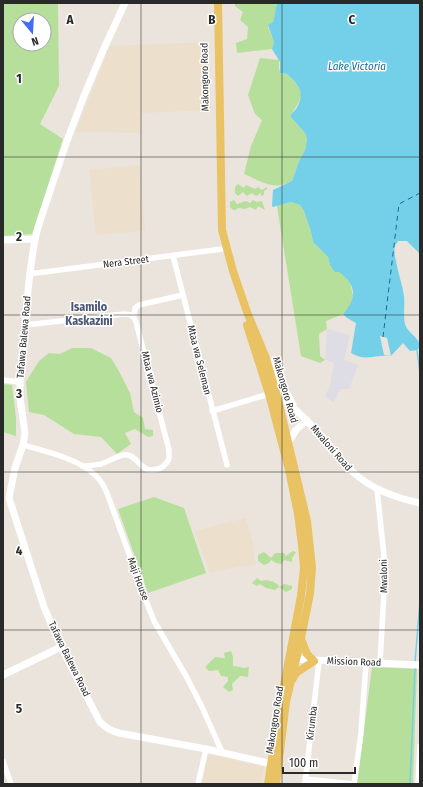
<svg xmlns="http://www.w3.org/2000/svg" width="423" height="787" font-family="'Fira Sans Condensed',sans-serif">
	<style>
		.industrial { fill: #dedce4 }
		.education { fill: #ece0cc }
		.green { fill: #b6df9b; fill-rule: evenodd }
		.water { fill: #74d0e8 }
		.pier { fill: #ebe4dc }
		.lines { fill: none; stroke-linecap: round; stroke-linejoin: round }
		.stream { stroke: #74d0e8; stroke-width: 1.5 }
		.ferry { stroke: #146f93; stroke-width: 1; stroke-dasharray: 5 4; stroke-linecap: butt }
		.minor { stroke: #fff; stroke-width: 5.5 }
		.tertiary { stroke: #fff; stroke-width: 7 }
		.secondary { stroke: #fff; stroke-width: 7 }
		.primary { stroke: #e9c263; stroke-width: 8 }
		.grid { fill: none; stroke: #292929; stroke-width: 1; stroke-opacity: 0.55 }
		.labels { text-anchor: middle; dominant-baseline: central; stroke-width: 3; stroke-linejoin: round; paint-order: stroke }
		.street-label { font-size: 10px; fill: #292929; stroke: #fff }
		.water-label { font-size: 11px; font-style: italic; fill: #146f93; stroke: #fff }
		.quarter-label { font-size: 12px; font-weight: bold; fill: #4c5778; stroke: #fff }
		.grid-label { font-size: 13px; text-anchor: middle; font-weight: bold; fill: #292929; stroke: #fff; stroke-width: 3; stroke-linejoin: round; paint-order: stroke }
	</style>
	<rect width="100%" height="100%" fill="#ebe4dc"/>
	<path class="industrial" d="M327,329L350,335L344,360L358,365L349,389H340L334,402L325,397L330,385L334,363L325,360Z"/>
	<path class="education" d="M209,42L211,110L142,113L141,133L75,132L110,46Z
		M140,165L145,231L96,235L89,170Z
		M245,518L252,539L256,565L237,567L210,573L195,531Z
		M208,754L264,767L261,784H202Z"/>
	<path class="green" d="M3,3H58L59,86L40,124L63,139L32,234L3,236ZM20,20H44V44H20Z
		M235,3H277L273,22L270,24L268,27L274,42L272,49L237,53L236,43L247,39L248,27L240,20L243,12L235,6Z
		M260,58L279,60V69L282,74H287C308,94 303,96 290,116L305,133L307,139L305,150L299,161L292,181C273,191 263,182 244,174L251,146L262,120L255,114L248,95Z
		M238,184L244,188L246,185L255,189L258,187L262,190L267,187V189L264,191V195L261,196V193L256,196L252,193L247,196L243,192L238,196L235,193V187Z
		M234,200L237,204L246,201L250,203L253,200L257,202L262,201L265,210L258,206L256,210L250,207L245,209L238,208L236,210H233L230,207V202Z
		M291,202L300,205L304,211L311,232L313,242L328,257L330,265L346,276L350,282L353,296L351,305L343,314L326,321L327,329L319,334L320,356L325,360L320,363L301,356L277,206Z
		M72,348H91L111,358L120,373L130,393L134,412L143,418L145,429L153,430V436L148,437L135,429L125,433L131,444L117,454L101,437L74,434L44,415L29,412L26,382L39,361L49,353L60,354Z
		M3,384L12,385L16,418V436L3,432Z
		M154,497L184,508L206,573L148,593L118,509Z
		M293,551L296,552L292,558V562L284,560L282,564L276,563L271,560L269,563L264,565L258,561V555L264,552L271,558L275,553H284L286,556Z
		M257,578L261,581C268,579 275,581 280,587L284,584L292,586V589L286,592L279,587L275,590L266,588L260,584L257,586L252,583Z
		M231,651L233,657V666L240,667L243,668L249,667L248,677L240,676L232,684L233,690L229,692L223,687L228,681V677L221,676L218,670L209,671L205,667L215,657L225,658L224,653Z
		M372,667L417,669L413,784H357Z"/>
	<path class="water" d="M277,3H420V254L407,241H398C398,242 395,245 395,246C392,255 403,285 404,296C405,305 403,315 405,324C408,334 419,336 420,347L417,350L410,351L403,343L391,356C376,354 365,362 351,353L356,323L347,318L343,314C357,298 357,285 339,272H335L330,265L328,257L313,242L311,232L304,211L300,205L291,202L273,207L272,206L273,190L292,181L299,161L305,150L307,139L305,133L290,116C291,114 294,111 296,109C306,93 299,85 287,74L280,73V62L272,49L274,42L268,25L273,22Z"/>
	<path class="pier" d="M380,336L387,338L391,356L384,355Z"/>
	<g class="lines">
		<path class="stream" d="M417,350L420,373
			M415,662L420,601
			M410,784L415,668"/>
		<path class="ferry" d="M383,337L399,204L420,193"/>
		<path class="minor" d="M173,256L227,465
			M29,274L222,249
			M134,316L135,308L139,305L183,295
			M25,325L124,314C131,314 133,315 136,322L169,450V459C166,464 163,468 158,469C141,474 140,458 128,455C120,453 109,462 101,464C94,465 88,466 82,466
			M3,380L20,382
			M212,411L269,394
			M23,445C45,451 79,459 95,475C101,480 104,486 107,493L145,598L154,621L186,676L202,707L222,752
			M377,489L384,556V592L380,663
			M3,761L11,784
			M305,779L354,784
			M198,784L206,749
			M305,784L319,661
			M354,784L361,733L366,663
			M418,784L420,746"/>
		<path class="tertiary" d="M268,361L293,404
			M273,394C284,398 292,406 300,414C309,423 318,431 326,441C335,452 343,464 354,473C373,490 396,498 420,503
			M289,441L296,430L307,420
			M290,659L420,665
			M3,675L61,647"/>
		<path class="secondary" d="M125,3C96,63 71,125 51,188C46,205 38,223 35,240C26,287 25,335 20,382V398L25,433L23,445L15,468L9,498L44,607L61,647L100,722C106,728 111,731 119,733L206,749L277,765
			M3,240L35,239"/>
		<path class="primary" d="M218,3L222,230L233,271L247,312L266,358L277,396L307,521L312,567L310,594L301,638L286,702L276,784
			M247,325L269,394L289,470L298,514L302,545L304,568L301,596L282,696
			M292,680L296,673L314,661L307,654L301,639
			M268,784L280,708"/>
	</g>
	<path class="grid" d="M141,3V784M282,3V784M3,157H420M3,315H420M3,472H420M3,630H420"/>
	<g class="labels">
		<g class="street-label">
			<text transform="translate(205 77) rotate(-91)">Makongoro Road</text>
			<text transform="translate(126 262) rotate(-7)">Nera Street</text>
			<text transform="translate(24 337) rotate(-85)">Tafawa Balewa Road</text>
			<text transform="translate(199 360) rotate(76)">Mtaa wa Seleman</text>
			<text transform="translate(152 382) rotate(76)">Mtaa wa Azimio</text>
			<text transform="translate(285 390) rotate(74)">Makongoro Road</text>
			<text transform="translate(331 448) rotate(49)">Mwaloni Road</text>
			<text transform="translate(384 576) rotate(-91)">Mwaloni</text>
			<text transform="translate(138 579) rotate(70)">Maji House</text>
			<text transform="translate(69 659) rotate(64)">Tafawa Balewa Road</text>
			<text transform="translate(354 662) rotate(2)">Mission Road</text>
			<text transform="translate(275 720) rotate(-81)">Makongoro Road</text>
			<text transform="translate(312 723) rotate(-83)">Kirumba</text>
		</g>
		<g class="water-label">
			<text x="357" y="66">Lake Victoria</text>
		</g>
		<g class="quarter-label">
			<text x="89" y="307">Isamilo<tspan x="89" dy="14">Kaskazini</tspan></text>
		</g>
	</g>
	<g class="grid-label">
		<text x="70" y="24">A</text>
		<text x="212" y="24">B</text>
		<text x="352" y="24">C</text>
		<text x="19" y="83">1</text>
		<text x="19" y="241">2</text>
		<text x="19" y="398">3</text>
		<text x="19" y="555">4</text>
		<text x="19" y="713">5</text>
	</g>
	<rect width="423" height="787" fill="none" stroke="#292929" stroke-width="8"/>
	<g transform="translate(32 32) rotate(162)"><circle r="19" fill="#ffffff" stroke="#a9a9a9"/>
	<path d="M0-3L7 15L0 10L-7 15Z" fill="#446ef0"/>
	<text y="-6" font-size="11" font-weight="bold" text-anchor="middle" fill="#292929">N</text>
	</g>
	<path d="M283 767v6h72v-6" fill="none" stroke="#292929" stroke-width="2"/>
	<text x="289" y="767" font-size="12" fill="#292929" stroke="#ffffff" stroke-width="3" paint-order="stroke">100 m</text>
</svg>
